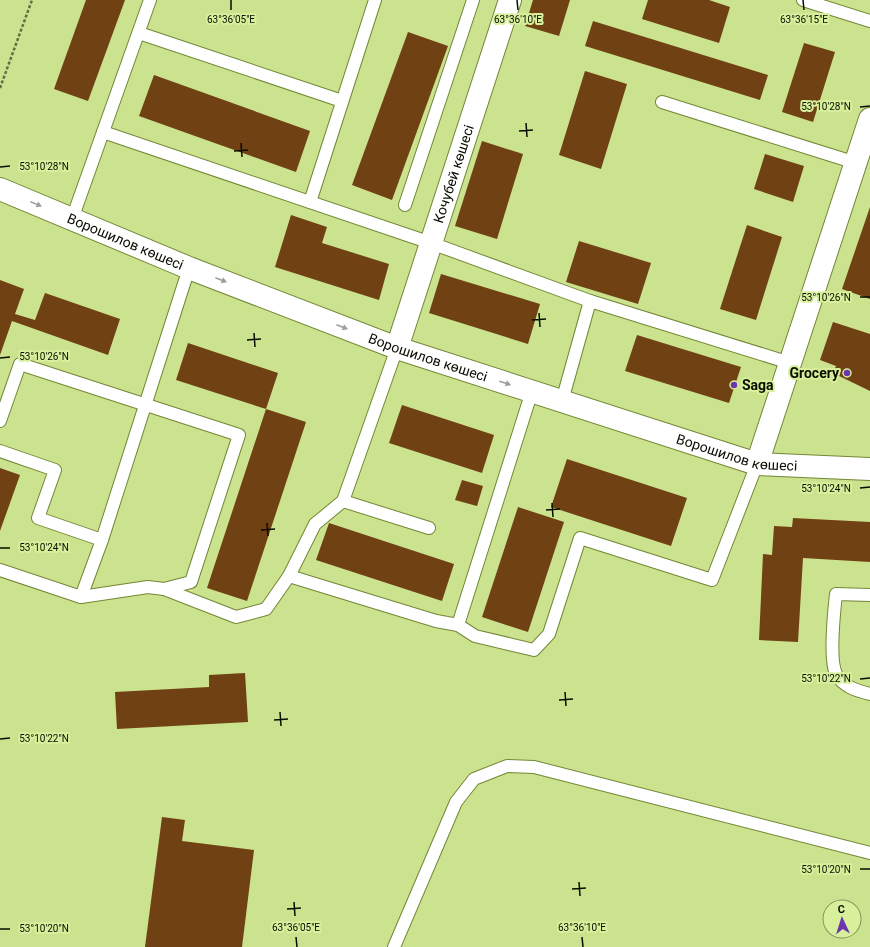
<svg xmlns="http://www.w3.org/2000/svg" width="870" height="947" font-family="Roboto,sans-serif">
  <rect width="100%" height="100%" fill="#cbe28f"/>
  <!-- building -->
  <g fill="#704112">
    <path d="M86,0h39l-37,101 -34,-12z"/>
    <path d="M533,0h37l-11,36 -34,-10z"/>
    <path d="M648,0h61l21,7 -11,36 -77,-24z"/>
    <path d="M593,21l175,54 -8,25 -175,-54z"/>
    <path d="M408,32l40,14 -56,154 -40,-15z"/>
    <path d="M804,43l31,9 -22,70 -31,-10z"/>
    <path d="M585,71l42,13 -26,85 -42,-14z"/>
    <path d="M154,75l156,56 -14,41 -157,-56z"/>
    <path d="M482,141l41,13 -26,85 -42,-13z"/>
    <path d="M765,154l39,12 -11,36 -39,-13z"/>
    <path d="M870,207v92l-28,-10z"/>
    <path d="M291,215l36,12 -5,16 67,21 -10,36 -104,-33z"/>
    <path d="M747,225l35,12 -26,83 -36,-11z"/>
    <path d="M579,241l72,22 -13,41 -72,-22z"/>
    <path d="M441,274l99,30 -12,40 -99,-31z"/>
    <path d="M0,280l24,9 -9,25 20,6 10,-27 75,26 -12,36 -96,-34 -12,34z"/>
    <path d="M833,322l37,12v57l-37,-18 3,-7 -16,-6z"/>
    <path d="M637,335l104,32 -12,36 -104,-32z"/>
    <path d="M188,343l90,30 -12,36 -90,-29z"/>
    <path d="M402,405l92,30 -12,38 -93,-30z"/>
    <path d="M266,409l40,13 -59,179 -40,-13z"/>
    <path d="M567,459l120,39 -16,48 -120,-39z"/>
    <path d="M0,468l20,7 -20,56z"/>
    <path d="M462,480l21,6 -6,20 -22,-6z"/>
    <path d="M518,507l46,15 -36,110 -46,-15z"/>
    <path d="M793,518l77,4v40l-67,-4 -5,84 -39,-2 4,-86 9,1 2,-29 18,1z"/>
    <path d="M329,523l125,41 -12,37 -126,-41z"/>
    <path d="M245,673l3,49 -131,7 -2,-37 94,-5v-12z"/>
    <path d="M162,817l23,3 -3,21 72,9 -12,97h-97z"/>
  </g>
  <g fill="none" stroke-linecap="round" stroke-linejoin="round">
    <!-- lane casing -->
    <g stroke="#738735" stroke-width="14">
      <g id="lane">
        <path d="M803,0l67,21"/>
        <path d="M139,33l203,68"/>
        <path d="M662,102l194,61"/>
        <path d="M103,132l328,111 159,58"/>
        <path d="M310,202l65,-202"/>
        <path d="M405,205l68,-205"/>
        <path d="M72,219l78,-219"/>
        <path d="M397,348l-54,153 86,27"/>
        <path d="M562,401l28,-100 200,62"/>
        <path d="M0,421l20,-57 219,71 -48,147 -27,7 -16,-2 -67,10 -81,-27"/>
        <path d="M0,451l55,19 -17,48 64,22"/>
        <path d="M289,576l147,45 22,4 17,11 59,14 15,-16 31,-96 132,42 45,-116"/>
        <path d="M164,589l72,28 30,-8 23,-33 26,-52 28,-23"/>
        <path d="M870,595l-34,-1c-2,18 -7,65 0,80 7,13 22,17 34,20"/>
        <path d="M81,597l21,-57 87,-272"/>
        <path d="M458,625l74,-234"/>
        <path d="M394,947l62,-145 18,-23 33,-13 27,1 336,86"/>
      </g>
    </g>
    <!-- street casing -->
    <g stroke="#738735" stroke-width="24">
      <g id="street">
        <path id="s1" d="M397,348l113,-348"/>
        <path d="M757,464l113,-345"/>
      </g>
    </g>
    <!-- secondary casing -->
    <g stroke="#738735" stroke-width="24">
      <g id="secondary">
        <path id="s2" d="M0,189l189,79 208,80 360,116 113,5"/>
      </g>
    </g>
    <!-- path -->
    <path stroke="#616f41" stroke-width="2.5" stroke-dasharray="3 2" stroke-linecap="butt" d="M0,88l32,-88"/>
    <!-- lane -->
    <use href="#lane" stroke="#fff" stroke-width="12"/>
    <!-- street -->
    <use href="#street" stroke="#fff" stroke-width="22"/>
    <!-- secondary -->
    <use href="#secondary" stroke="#fff" stroke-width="22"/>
  </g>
  <!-- one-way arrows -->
  <defs><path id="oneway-solid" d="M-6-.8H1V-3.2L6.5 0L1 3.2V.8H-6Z"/></defs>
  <g fill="#9d9f99">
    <use href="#oneway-solid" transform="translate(36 204) rotate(22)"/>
    <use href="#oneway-solid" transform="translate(221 280) rotate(21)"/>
    <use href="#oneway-solid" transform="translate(342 327) rotate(21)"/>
    <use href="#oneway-solid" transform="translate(505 383) rotate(18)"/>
  </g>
  <!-- ticks -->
  <path fill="none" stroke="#090e00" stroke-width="1.5" d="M231,0v10M517,0l1,10M803,0l1,10M860,107l10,-1M526,123l1,14M519,131l14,-1M241,143l1,14M234,151l14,-1M0,167l10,-1M860,297h10M539,313l1,14M532,320l14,-1M254,333l1,14M247,340l14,-1M0,358l10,-1M860,488l10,-1M552,503l1,14M546,510l14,-1M267,523l1,13M261,530l14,-1M0,548h10M860,679l10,-1M565,692l1,14M559,700l14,-1M280,712l1,14M274,720l14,-1M0,739l10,-1M860,869h10M579,882l1,14M572,889l14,-1M294,902l1,14M287,909l14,-1M0,929h10M296,937l1,10M582,937l1,10"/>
  <!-- markers -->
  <g fill="#6d36ac" stroke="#d8ef9b" stroke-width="1.5">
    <circle cx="847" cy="373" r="4"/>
    <circle cx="734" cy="385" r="4"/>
  </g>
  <g text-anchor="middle" stroke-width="4" stroke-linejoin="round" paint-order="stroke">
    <!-- street labels -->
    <g font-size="14" fill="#090e00" stroke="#d8ef9b">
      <text dy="5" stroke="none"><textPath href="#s1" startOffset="183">Кочубей көшесі</textPath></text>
      <text dy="5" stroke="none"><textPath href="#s2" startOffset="136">Ворошилов көшесі</textPath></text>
      <text dy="5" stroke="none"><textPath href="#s2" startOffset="460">Ворошилов көшесі</textPath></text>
      <text dy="5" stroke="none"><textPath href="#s2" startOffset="784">Ворошилов көшесі</textPath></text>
    </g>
    <!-- poi labels -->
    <g font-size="14" font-weight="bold" fill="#090e00" stroke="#d8ef9b" text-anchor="end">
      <text x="839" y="378">Grocery</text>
      <text x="742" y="390" text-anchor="start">Saga</text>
    </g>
  </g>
  <g font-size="10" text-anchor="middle" fill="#090e00" stroke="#d8ef9b" stroke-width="4" stroke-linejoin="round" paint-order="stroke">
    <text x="231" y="23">63°36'05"E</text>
    <text x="518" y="23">63°36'10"E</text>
    <text x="804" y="23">63°36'15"E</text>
    <text x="826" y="110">53°10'28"N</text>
    <text x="44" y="170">53°10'28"N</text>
    <text x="826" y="301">53°10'26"N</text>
    <text x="44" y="360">53°10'26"N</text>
    <text x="826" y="492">53°10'24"N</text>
    <text x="44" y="551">53°10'24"N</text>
    <text x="826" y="682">53°10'22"N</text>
    <text x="44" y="742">53°10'22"N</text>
    <text x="826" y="873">53°10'20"N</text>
    <text x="296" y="931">63°36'05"E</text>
    <text x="582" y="931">63°36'10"E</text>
    <text x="44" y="932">53°10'20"N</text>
  </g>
  <!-- north arrow -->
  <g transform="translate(842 919) rotate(356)"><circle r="19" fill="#d8ef9b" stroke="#85955d"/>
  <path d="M0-3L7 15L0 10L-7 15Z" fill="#6d36ac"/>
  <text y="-6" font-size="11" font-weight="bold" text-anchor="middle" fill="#090e00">С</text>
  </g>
</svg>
